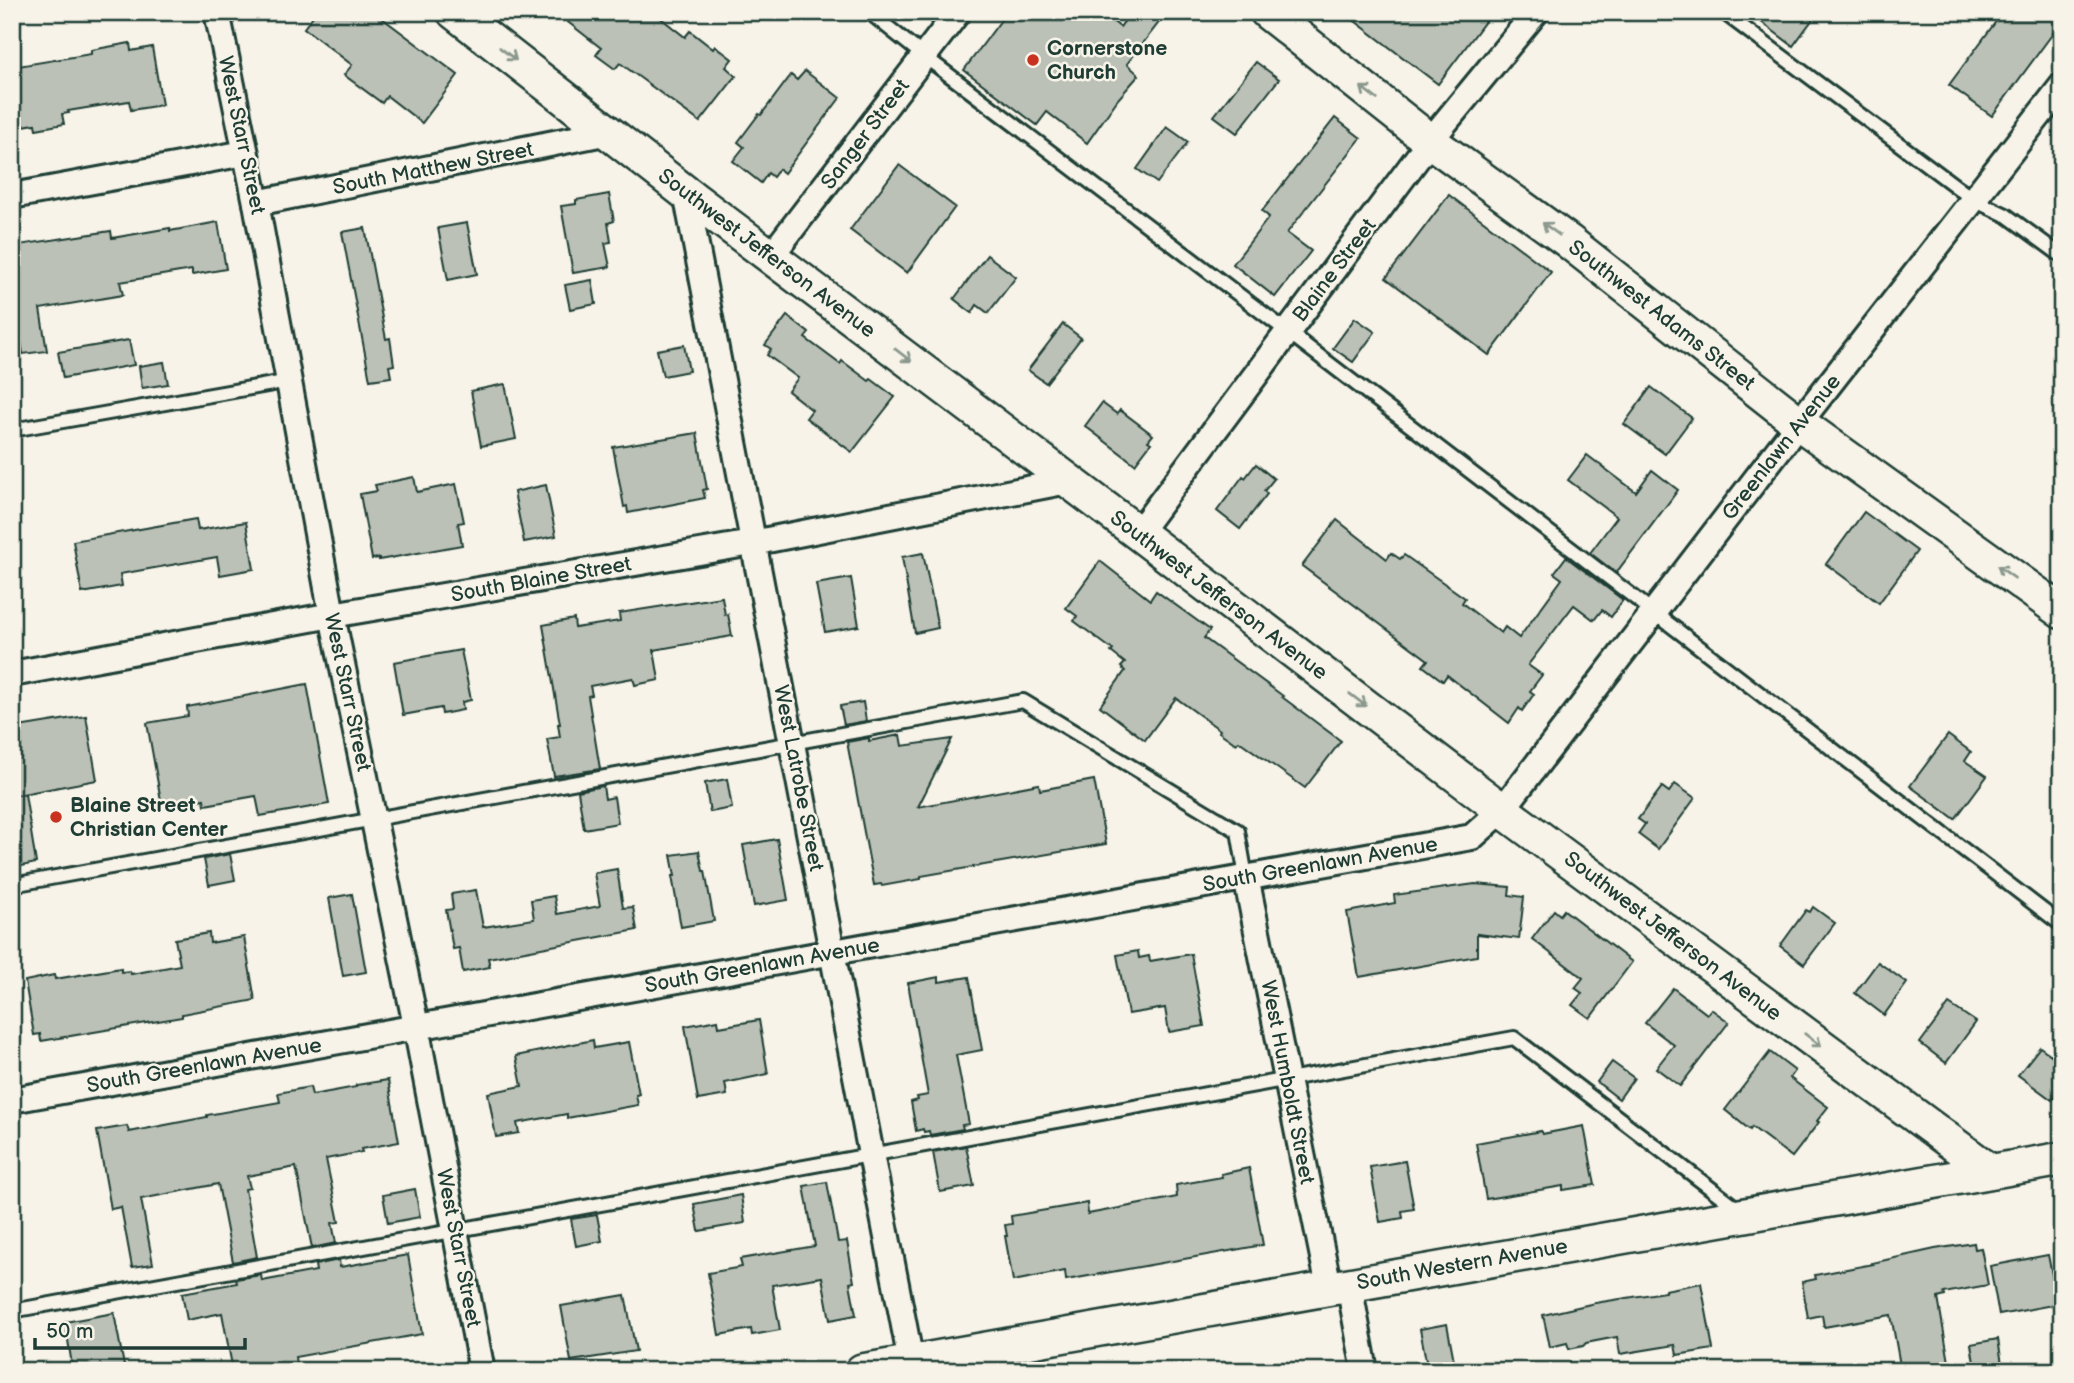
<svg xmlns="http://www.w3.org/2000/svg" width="2074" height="1383" font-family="'Balsamiq Sans',sans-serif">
  <rect width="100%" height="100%" fill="#f7f3e8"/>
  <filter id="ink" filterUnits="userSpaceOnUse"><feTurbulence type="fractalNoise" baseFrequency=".0143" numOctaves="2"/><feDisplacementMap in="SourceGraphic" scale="14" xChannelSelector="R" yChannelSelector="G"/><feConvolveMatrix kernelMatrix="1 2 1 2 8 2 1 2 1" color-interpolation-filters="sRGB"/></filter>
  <g filter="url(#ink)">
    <!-- building -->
    <g fill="#bbc1b6" stroke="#1f3d34" stroke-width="2">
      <path d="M316,12h58l84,63 -36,48 -35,-27 -5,7 -38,-28 8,-10 -48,-37z"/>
      <path d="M555,12h98l32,25 5,-6 23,18 2,-3 17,13 -6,8 10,9 -36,46 -80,-59 -5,6 -19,-14 5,-7z"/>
      <path d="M1007,12h94l19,15 11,-15h36l-40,52 12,11 -21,24 -31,44 -40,-31 -10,13 -73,-55z"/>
      <path d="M1343,12h149l-54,72z"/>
      <path d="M1748,12h70l-25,34z"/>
      <path d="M2003,12h59v9l-70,95 -43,-31z"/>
      <path d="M130,43l1,8 21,-4 10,58 -31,5 -2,-9 -61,10 1,2 -7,1 2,10 -28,5 -1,-5 -23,4v-61l79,-13v-4z"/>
      <path d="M1256,62l23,17 -42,54 -23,-17z"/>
      <path d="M805,71l35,27 -56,75 -5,-4 -6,8 -5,-4 -7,10 -28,-22 11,-14 -6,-5 21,-28 2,1 30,-40 6,5z"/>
      <path d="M1335,118l26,20 -74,95 24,18 -36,46 -42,-33 36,-47 -7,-6z"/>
      <path d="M1167,127l21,15 -31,41 -20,-14z"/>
      <path d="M899,165l56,42 -48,66 -57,-43z"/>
      <path d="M609,194l5,27 -6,2 3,19 -6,1 5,24 -37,6 -12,-67 15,-2v-4z"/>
      <path d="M1449,195l102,77 -62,83 -103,-77z"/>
      <path d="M218,222l8,47 -34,6v-5l-72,12 3,13 -83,14 7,42 -24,3 -5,-30 -6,1v-79l99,-15 1,7 58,-10v3z"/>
      <path d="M467,223l10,51 -29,6 -10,-52z"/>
      <path d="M365,228l21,111 4,-1 4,27 -5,1 2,11 -21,3 -28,-148z"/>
      <path d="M987,255l29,22 -28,36 -11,-8 -5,8 -18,-14z"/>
      <path d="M592,280l4,24 -26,5 -5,-24z"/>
      <path d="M787,316l22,17 -4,5 35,26 2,-3 27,20 2,-2 24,18 -43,55 -46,-34 6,-8 -24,-19 10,-13 -31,-23 4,-6 -6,-4z"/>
      <path d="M1355,318l20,14 -22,30 -20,-14z"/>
      <path d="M1063,324l18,14 -35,45 -18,-13z"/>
      <path d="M129,340l5,25 -71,13 -5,-26z"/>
      <path d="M684,345l5,26 -26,5 -6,-26z"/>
      <path d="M164,362l4,22 -26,4 -3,-22z"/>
      <path d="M505,384l11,55 -35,7 -10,-55z"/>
      <path d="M1651,387l41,31 -27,36 -41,-30z"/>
      <path d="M1102,403l15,11 3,-4 33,25 -5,6 3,2 -16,21 -50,-38z"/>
      <path d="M697,433l10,56 -4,1 2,8 -77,15 -1,-7 -3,1 -11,-60z"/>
      <path d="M1587,455l49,37 16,-22 26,20 -62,83 -26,-20 27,-36 -49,-37z"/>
      <path d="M1256,464l18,15 -10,12 3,3 -27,35 -23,-18 26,-35 2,2z"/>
      <path d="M414,477l3,15 39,-8 8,38 -6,1 4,22 -83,15v-2l-7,1 -12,-65 17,-3 -2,-6z"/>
      <path d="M546,485l10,51 -32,6 -10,-50z"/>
      <path d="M1864,512l53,39 -38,52 -53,-39z"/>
      <path d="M196,519l2,11 48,-8 8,47 -34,6 -3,-18 -97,17 2,12 -40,7 -9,-52z"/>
      <path d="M1337,520l50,39 4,-6 9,6 4,-4 61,43 -3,5 39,30 4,-6 14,11 43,-59 -8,-6 12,-16 57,43 -12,17 -9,-7 -8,10 -20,-15 -46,60 14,10 -12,16 4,3 -12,17 -3,-3 -10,15 -62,-48 -4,6 -20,-15 5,-6 -126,-94z"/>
      <path d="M923,553l15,75 -23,5 -13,-76z"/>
      <path d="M1100,561l50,39 6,-9 54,39 -6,8 79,58 -1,1 59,44 -36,47 -66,-47 -3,3 -17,-12 1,-2 -44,-32 -31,42 -45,-34 25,-35 -4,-4 4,-4 -14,-11 2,-2 -39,-29 3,-5 -11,-8z"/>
      <path d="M851,578l8,48 -34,6 -9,-48z"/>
      <path d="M722,597l3,18 3,-1 4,22 -78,14 5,30 -24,5 -2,-7 -43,8 2,9 -4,1 12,73 -46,7 -7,-37 13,-2 -2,-13h2l-17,-99 31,-6 1,9 45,-7 -1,-8z"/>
      <path d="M461,650l10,50 -9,2 1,8 -21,4 -1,-6 -38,7 -9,-53z"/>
      <path d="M307,684l22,120 -69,12 -4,-20 -51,9 -1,-6 -42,7 -15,-83 41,-7 -1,-9z"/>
      <path d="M863,702l3,19 -22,4 -4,-19z"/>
      <path d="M86,716l11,64 -80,15 8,-1 11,69 -24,5v-140z"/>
      <path d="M900,735l2,11 50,-7 -34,68 121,-23 1,6 54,-10 12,64 -185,32v3l-39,7 -1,-2 -7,1 -27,-143 22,-4v3z"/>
      <path d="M1948,735l23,17 -6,9 22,15 -32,43 -45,-33z"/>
      <path d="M727,779l5,29 -22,4 -5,-29z"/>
      <path d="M1675,784l20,14 -37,51 -20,-15 7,-10 -7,-5 24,-32 7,5z"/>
      <path d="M603,786l2,13 9,-2 4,26 -34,6 -6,-38z"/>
      <path d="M777,839l11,61 -34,6 -11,-61z"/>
      <path d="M699,851l4,20h2l9,50 -33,6 -9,-51h3l-4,-21z"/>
      <path d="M230,854l5,26 -26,5 -5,-26z"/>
      <path d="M617,869l6,39 10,-1 4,23 -149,28 2,9 -27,5 -4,-24 -6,1 -7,-39 7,-1 -2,-15 25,-4 7,37 51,-8 -3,-19 23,-4 3,18 43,-8 -6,-33z"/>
      <path d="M1475,884l35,3 -1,8 15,2 -5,42 -42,-5v22l-118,21 -12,-65 48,-9 -1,-8z"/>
      <path d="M352,894l14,78 -23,4 -14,-78z"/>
      <path d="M1813,907l22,16 -31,41 -24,-18 26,-36 4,2z"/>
      <path d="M1554,910l6,5 4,-5 68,52 -42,56 -18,-13 10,-12 -7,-5 8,-10 -51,-39z"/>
      <path d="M209,933l1,10 34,-6 11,63 -73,14v3l-141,24 -1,-7 -6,1 -9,-54 29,-6 1,4 66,-11v4l9,-1 1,3 49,-9 -5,-26z"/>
      <path d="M1138,951l1,7 10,-2 1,5 41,-7 13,72 -35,6 -4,-24 -37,6 -11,-59z"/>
      <path d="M1878,962l29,21 -23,32 -29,-22z"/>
      <path d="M939,977v5l30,-5 13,73 -26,5 13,69 -7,1 1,4 -33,6 -1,-4 -5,1 -1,-3 -7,2 -5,-29 7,-2 -1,-3 11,-2 -20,-112z"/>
      <path d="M1673,988l34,26 4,-5 18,13 -49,64 -24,-18 18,-23 -29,-22z"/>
      <path d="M1949,1004l27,18 -30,41 -26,-20z"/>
      <path d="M718,1020l1,7 40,-7 9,54 -43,9 2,12 -29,5 -13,-74z"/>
      <path d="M593,1040l1,8 35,-6 10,52 -3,1 2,10 -71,13v-4l-50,9 2,10 -23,4 -8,-44 34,-7 -6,-30z"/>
      <path d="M2040,1047l22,16v23l-10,14 -34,-25z"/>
      <path d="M1770,1052l25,19 -5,7 38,29 -11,14 2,1 -27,35 -40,-30 -2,3 -25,-20z"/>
      <path d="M1612,1062l22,16 -15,21 -22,-17z"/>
      <path d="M388,1080l11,62 -38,7 1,3 -36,7 13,63 -7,1 4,20 -24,5 -16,-81 -49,9 3,12 -5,1 12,68 -24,5 -15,-78 -77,15 12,65 -21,3 -11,-60 -10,2 -14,-78 30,-5 2,6 78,-15v-2l73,-13 -2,-9 32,-6 2,8 44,-8v-2z"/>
      <path d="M1584,1126l11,59 -32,5v-4l-77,13 -10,-56 65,-12 1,3z"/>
      <path d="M966,1146l8,40 -34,6 -7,-40z"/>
      <path d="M1405,1161l9,48 -12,2 1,7 -23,4 -10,-55z"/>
      <path d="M1249,1168l14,77 -197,35 -1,-9 -52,10 -8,-45h2l-2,-11 7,-1 -1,-8 76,-13 1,11 84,-16 5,-1 -1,-12 46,-8 -1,-3z"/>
      <path d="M827,1182l11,60 9,-1 7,41 -4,1 6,32 -26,5 -8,-43 -50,8 8,45 -28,5 -1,-6 -32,6 -11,-62 34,-6 -2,-8 75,-13 -11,-60z"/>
      <path d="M415,1189l5,28 -32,6 -5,-28z"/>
      <path d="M741,1195l4,28 -46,8 -5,-27z"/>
      <path d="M597,1215l5,26 -26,5 -5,-27z"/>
      <path d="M1974,1243l1,6 6,-1 7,37 -44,8 1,3 -7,2 12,70 -14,3h-35l-10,-56 -67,12 -2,-12 -14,3 -6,-36 14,-3 -1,-4 58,-11 -1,-1 63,-14z"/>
      <path d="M408,1255l14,79 -127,23 2,14h-64l-11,-58 -35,7 -5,-27 55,-10 -1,-4 25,-4 1,6 54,-10 -1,-6 24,-5 1,7z"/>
      <path d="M2048,1255l10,49 -59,11 -9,-49z"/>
      <path d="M1701,1283l12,66 -36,6 -2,-10 -55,9 -3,-17 -31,6 -3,3 -14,3 -2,-6 -17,4 -7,-32 52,-12 70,-11v-2z"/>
      <path d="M625,1295l11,56 -65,10 -10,-55z"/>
      <path d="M114,1313l11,58h-52l-8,-49z"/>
      <path d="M1447,1324l9,47h-28l-8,-42z"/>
      <path d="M1998,1339l4,25 -27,5 -4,-25z"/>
    </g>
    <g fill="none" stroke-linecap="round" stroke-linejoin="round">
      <!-- lane casing -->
      <g stroke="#1f3d34" stroke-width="18">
        <g id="lane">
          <path d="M869,12l55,44 364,276 774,593"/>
          <path d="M1723,12l251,188 32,15 56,41"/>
          <path d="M12,430l278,-49"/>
          <path d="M12,885l1011,-184 215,130 8,46"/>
          <path d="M12,1311l1502,-273 225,172"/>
        </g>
      </g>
      <!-- street casing -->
      <g stroke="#1f3d34" stroke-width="30">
        <g id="street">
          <path d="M217,12l39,191 76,412 84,411 66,345"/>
          <path d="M686,193l225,1169"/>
          <path d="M12,196l233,-43"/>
          <path d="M256,203l353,-71"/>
          <path d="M771,256l187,-244"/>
          <path d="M1138,533l292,-392 106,-129"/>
          <path d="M12,674l320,-59 420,-72 316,-62"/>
          <path d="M1246,877l83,410"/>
          <path d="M12,1100l1460,-263 30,-27 297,-387 263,-337"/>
          <path d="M1349,1284l16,87"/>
        </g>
      </g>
      <!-- secondary casing -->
      <g stroke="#1f3d34" stroke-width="38">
        <g id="secondary">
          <path d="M454,12l232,181 452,340 364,277 488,361"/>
          <path d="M1267,12l163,129 138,100 231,182 263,189"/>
          <path d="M862,1371l1200,-212"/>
        </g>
      </g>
      <!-- lane -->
      <use href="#lane" stroke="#f7f3e8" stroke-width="12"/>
      <!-- street -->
      <use href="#street" stroke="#f7f3e8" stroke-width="24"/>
      <!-- secondary -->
      <use href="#secondary" stroke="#f7f3e8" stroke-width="33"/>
    </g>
    <!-- one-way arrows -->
    <defs><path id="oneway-shaft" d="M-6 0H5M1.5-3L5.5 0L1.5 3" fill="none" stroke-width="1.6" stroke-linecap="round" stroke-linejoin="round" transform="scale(1.75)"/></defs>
    <g stroke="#8b988e">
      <use href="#oneway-shaft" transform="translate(508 54) rotate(38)"/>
      <use href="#oneway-shaft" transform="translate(1369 93) rotate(-142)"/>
      <use href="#oneway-shaft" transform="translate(1551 229) rotate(-144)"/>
      <use href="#oneway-shaft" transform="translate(903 355) rotate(37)"/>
      <use href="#oneway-shaft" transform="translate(2006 572) rotate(-144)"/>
      <use href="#oneway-shaft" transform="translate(1358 700) rotate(37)"/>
      <use href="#oneway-shaft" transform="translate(1813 1040) rotate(37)"/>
    </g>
  </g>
  <!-- markers -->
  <g fill="#c8321e" stroke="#f7f3e8" stroke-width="2.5">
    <circle cx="1033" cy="60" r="7"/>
    <circle cx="56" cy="817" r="7"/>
  </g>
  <g text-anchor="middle" stroke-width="5" stroke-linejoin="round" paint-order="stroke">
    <!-- poi labels -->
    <g font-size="21" font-weight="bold" fill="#1f3d34" stroke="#f7f3e8" text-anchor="start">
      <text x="1047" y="55">Cornerstone<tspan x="1047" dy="24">Church</tspan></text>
      <text x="70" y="812">Blaine Street<tspan x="70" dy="24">Christian Center</tspan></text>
    </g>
    <!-- street labels -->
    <g font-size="21" fill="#1f3d34" stroke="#f7f3e8">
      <text transform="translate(865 134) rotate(-53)" y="7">Sanger Street</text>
      <text transform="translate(242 135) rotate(78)" y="7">West Starr Street</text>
      <text transform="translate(433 168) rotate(-11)" y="7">South Matthew Street</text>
      <text transform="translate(767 253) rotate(37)" y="7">Southwest Jefferson Avenue</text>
      <text transform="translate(1334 270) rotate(-53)" y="7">Blaine Street</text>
      <text transform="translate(1662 315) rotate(38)" y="7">Southwest Adams Street</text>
      <text transform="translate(1781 447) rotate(-52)" y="7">Greenlawn Avenue</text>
      <text transform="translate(541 579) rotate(-10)" y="7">South Blaine Street</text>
      <text transform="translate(1219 595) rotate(37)" y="7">Southwest Jefferson Avenue</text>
      <text transform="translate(348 692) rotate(78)" y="7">West Starr Street</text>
      <text transform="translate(799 778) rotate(79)" y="7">West Latrobe Street</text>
      <text transform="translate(1320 864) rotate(-10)" y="7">South Greenlawn Avenue</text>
      <text transform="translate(1673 936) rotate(37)" y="7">Southwest Jefferson Avenue</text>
      <text transform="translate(762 965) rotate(-10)" y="7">South Greenlawn Avenue</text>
      <text transform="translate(204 1065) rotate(-10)" y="7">South Greenlawn Avenue</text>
      <text transform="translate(1288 1082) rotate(79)" y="7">West Humboldt Street</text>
      <text transform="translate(459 1248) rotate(79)" y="7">West Starr Street</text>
      <text transform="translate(1462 1264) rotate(-10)" y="7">South Western Avenue</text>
    </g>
  </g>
  <!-- margin -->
  <rect width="2074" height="1383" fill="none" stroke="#f7f3e8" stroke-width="42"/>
  <rect x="21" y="21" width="2032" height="1341" fill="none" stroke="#1f3d34" stroke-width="2.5" filter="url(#ink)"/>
  <!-- scale -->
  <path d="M35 1338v10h210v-10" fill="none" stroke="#1f3d34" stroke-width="3.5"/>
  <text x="46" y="1338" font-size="21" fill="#1f3d34" stroke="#f7f3e8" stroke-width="5" paint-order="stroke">50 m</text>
</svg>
